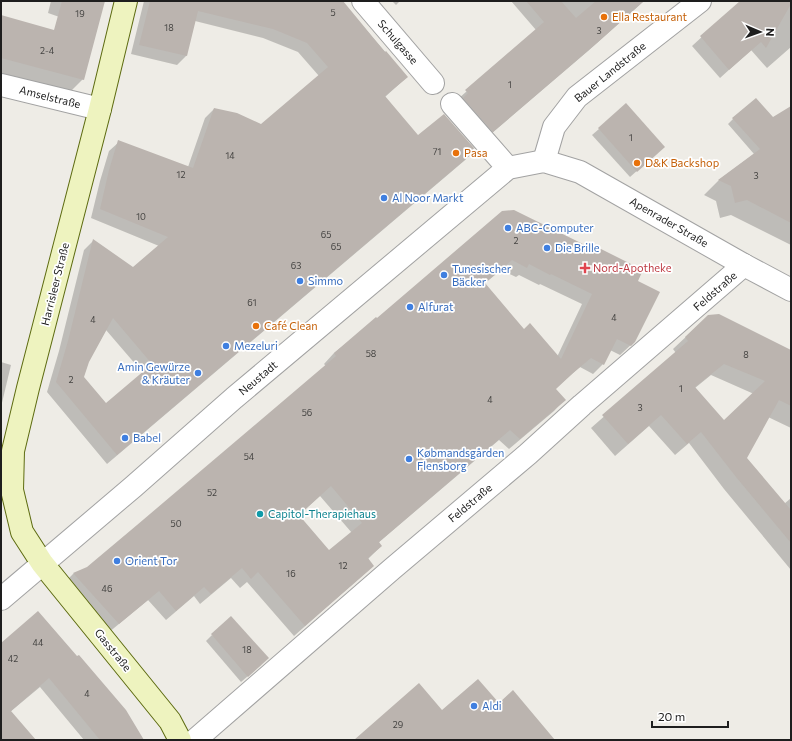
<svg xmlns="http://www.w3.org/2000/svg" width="792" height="741" font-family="Commissioner,sans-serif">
  <rect width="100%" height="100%" fill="#eeece6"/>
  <!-- shadow -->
  <g fill="#0003" fill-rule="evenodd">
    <path d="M51,1h53l-19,25 -37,-13z"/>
    <path d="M144,1h197l66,76 -22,20 33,40 55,15 -9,9 -357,303 -60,-72 12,-41 25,-101 9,-9 40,27 26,-22 -68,-28 9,-37 9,-30 10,-9 69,25 17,-49 9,-9 47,17 58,-50 -21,-24 -35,-14 -68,-17 -9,35 -9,9 -46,-11zM106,330l37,43 -37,31 -23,-27 5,-15z"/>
    <path d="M392,1h8l-4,4z"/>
    <path d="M511,1h133l-56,50 -103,88 -27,-40 78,-69z"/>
    <path d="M741,1h50v46l-24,21 -16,-18 -31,28 -28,-32z"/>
    <path d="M1,20l82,59 -16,16 -66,-17z"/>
    <path d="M791,107v138l-60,-30 -11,3 -4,-17 -12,-6 15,-15 35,-26 -26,-30 5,-5h40z"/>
    <path d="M599,129l58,24 -27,24 -38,-42z"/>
    <path d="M502,212l135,69 -3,61 -14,13 -10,-5 -7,14 -10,10 -13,-7 -25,22 9,11 -10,11 -45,38 -10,-9 -121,103 3,3 -13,13 5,7 -79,70 -47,-54 -7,6 -9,-10 -31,26 -6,-8 -28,24 -18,-20 -40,33 -45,-49 10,-10 15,-6 238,-202 -2,-2 10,-11 43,-34zM501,270l15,7 3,-2 20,10 1,-1 42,20 -25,53 -33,-27 -40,-46zM320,496l32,37 -23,19 -31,-36z"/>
    <path d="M708,316l83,35v77l-23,-11 -22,41 38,46 7,-6v72l-67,-81 -35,-46 -14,12 -26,-29 -34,30 -24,-28 85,-75 -3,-4zM711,375l43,19 -30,28 -29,-34z"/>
    <path d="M1,362l10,3 -10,42z"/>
    <path d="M212,635l49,30 -20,17 -35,-41z"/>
    <path d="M1,644l142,96h-59l-44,-53 -30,25 24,28h-33z"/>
  </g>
  <!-- building -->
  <g fill="#bbb4af" fill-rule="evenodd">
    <path d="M62,1h43l-21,79 -83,-22v-43l53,15z"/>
    <path d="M150,1h193l42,51 1,-1 22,26 -23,19 33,39 26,-21 30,34 -1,2 1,2 -357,303 -61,-73 12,-41 25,-102 40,28 35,-30 -68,-28 9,-39 9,-30 75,28 21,-60 23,5 24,11 67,-57 -21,-24 -34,-14 -75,-18 -11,45 -48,-11zM113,318l39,46 -46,39 -22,-26 5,-15z"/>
    <path d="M526,1h35l15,17 20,-17h48l-47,42 -104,89 -30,-34 5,-5 -3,-3 79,-68z"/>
    <path d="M740,1h51v3l-25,44 -5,-6 -32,28 -29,-34z"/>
    <path d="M756,98l17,19 18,-11v117l-44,-23 -12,3 -4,-17 -13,-6 42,-31 -28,-31z"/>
    <path d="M626,103l39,44 -28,25 -39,-44z"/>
    <path d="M514,210l75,37 2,-3 52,26 -5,11 22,11 -25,50 -4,4 -14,-7 -13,26 -13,-7 -18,15 -17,16 10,11 -46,39 -10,-9 -131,112 3,4 -14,12 6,8 -69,60 -47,-54 -7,7 -9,-11 -31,26 -7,-7 -28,24 -17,-20 -40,33 -46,-51 14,-6 50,-42 199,-169 -2,-3 42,-36 1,1 125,-107zM512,260l15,8 2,-4 21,11 1,-1 41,20 -31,65 -31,-36 -6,6 -39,-46zM331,486l31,37 -33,27 -30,-35z"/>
    <path d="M719,314l72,36v56l-12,-6 -32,58 44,52v33l-55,-66 -35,-45 -14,12 -26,-29 -33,29 -26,-29 86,-74 -3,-4 23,-22zM724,364l41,17 -41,39 -29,-33z"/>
    <path d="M38,611l39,45 2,-1 47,55 18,30h-44l-51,-62 -38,33 25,29h-35v-97z"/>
    <path d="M231,616l38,42 -21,19 -37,-43z"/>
    <path d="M478,679l21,24 14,-13 42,50h-201l65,-57 23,27z"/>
  </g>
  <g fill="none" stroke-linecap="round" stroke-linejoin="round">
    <!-- minor casing -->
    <g stroke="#a2a2a2" stroke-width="24">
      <g id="minor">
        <path d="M363,1l70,82"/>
        <path d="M1,85l99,24"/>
        <path d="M452,104l56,64"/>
        <path d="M544,161l10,-34 23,-30 123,-96"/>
        <path d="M195,740l197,-171 136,-115 54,-49 162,-140"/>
      </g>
    </g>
    <!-- tertiary casing -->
    <g stroke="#a2a2a2" stroke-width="24">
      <path id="tertiary" d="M1,599l132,-112 101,-89 274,-230 36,-7 36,11 164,93 47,25"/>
    </g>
    <!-- secondary casing -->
    <g stroke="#5d6b10" stroke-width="24">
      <path id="secondary" d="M126,1l-26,108 -72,279 -15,63 -1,39 10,42 20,31 128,158 10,19"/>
    </g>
    <!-- minor -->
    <use href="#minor" stroke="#fff" stroke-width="22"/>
    <!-- tertiary -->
    <use href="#tertiary" stroke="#fff" stroke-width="22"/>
    <!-- secondary -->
    <use href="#secondary" stroke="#eef3bf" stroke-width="22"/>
  </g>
  <!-- markers -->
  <g fill="#e8710a" stroke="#fff" stroke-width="1.5">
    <circle cx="604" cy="17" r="4"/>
    <circle cx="456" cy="153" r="4"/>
    <circle cx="637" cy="163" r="4"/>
    <circle cx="256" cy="326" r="4"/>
  </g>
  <g fill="#3f7fe0" stroke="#fff" stroke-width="1.5">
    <circle cx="384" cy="198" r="4"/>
    <circle cx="508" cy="228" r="4"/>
    <circle cx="547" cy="248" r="4"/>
    <circle cx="444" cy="275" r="4"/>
    <circle cx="300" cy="281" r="4"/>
    <circle cx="410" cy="307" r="4"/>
    <circle cx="226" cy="346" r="4"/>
    <circle cx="198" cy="373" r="4"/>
    <circle cx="125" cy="438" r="4"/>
    <circle cx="409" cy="459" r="4"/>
    <circle cx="117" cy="561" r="4"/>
    <circle cx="474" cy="706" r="4"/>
  </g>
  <path fill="#e0444e" stroke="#fff" stroke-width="1.5" d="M583 262h4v4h4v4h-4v4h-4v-4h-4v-4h4z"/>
  <circle fill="#0f9aa8" stroke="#fff" stroke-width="1.5" cx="260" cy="514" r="4"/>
  <g text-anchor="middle" stroke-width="3.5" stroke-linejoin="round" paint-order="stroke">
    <!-- number labels -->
    <g font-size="9" fill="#454442">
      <text x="333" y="16">5</text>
      <text x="80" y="17">19</text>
      <text x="169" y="31">18</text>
      <text x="599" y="34">3</text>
      <text x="47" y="54">2-4</text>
      <text x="510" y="88">1</text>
      <text x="631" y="141">1</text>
      <text x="437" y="155">71</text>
      <text x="230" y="159">14</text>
      <text x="181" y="178">12</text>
      <text x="756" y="179">3</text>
      <text x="141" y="220">10</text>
      <text x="326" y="238">65</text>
      <text x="516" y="244">2</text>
      <text x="336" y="250">65</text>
      <text x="296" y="269">63</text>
      <text x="252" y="306">61</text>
      <text x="614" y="321">4</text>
      <text x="93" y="323">4</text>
      <text x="371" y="357">58</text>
      <text x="746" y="358">8</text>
      <text x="71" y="383">2</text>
      <text x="681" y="392">1</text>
      <text x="490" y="403">4</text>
      <text x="640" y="411">3</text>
      <text x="307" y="416">56</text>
      <text x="249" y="460">54</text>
      <text x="212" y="496">52</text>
      <text x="176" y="527">50</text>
      <text x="343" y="569">12</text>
      <text x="291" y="577">16</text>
      <text x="107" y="592">46</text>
      <text x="38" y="646">44</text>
      <text x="247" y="653">18</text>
      <text x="13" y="662">42</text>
      <text x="87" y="697">4</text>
      <text x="398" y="728">29</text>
    </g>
    <!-- food labels -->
    <g font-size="11" fill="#c56008" stroke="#fff" text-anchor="start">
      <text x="612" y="21">Ella Restaurant</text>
      <text x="464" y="157">Pasa</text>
      <text x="645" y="167">D&amp;K Backshop</text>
      <text x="264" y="330">Café Clean</text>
    </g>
    <!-- street labels -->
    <g font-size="11" fill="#1e1e1e" stroke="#fff">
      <text transform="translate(398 42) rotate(49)" y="4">Schulgasse</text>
      <text transform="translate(610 72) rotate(-39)" y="4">Bauer Landstraße</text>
      <text transform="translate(50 97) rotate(14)" y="4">Amselstraße</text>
      <text transform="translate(669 222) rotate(30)" y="4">Apenrader Straße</text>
      <text transform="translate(55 284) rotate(-76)" y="4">Harrisleer Straße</text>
      <text transform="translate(715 291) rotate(-41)" y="4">Feldstraße</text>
      <text transform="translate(258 378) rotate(-40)" y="4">Neustadt</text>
      <text transform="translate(470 503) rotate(-40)" y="4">Feldstraße</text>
      <text transform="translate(113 650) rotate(51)" y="4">Gasstraße</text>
    </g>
    <!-- shop labels -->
    <g font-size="11" fill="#366cbe" stroke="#fff" text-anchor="start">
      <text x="392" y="202">Al Noor Markt</text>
      <text x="516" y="232">ABC-Computer</text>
      <text x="555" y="252">Die Brille</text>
      <text x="452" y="273">Tunesischer<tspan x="452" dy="13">Bäcker</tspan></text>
      <text x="308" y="285">Simmo</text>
      <text x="418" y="311">Alfurat</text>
      <text x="234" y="350">Mezeluri</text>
      <text x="190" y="371" text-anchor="end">Amin Gewürze<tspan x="190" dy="13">&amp; Kräuter</tspan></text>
      <text x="133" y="442">Babel</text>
      <text x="417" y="457">Købmandsgården<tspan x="417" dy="13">Flensborg</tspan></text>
      <text x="125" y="565">Orient Tor</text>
      <text x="482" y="710">Aldi</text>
    </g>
    <!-- health labels -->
    <g font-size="11" fill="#be3a42" stroke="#fff" text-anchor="start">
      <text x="593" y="272">Nord-Apotheke</text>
    </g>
    <!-- culture labels -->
    <g font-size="11" fill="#0d838f" stroke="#fff" text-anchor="start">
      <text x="268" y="518">Capitol-Therapiehaus</text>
    </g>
  </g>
  <!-- border -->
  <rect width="792" height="741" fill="none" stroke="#1e1e1e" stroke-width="4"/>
  <!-- north arrow -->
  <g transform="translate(760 32) rotate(92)" stroke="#ffffff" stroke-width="3" paint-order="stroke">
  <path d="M0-3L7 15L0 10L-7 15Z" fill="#1e1e1e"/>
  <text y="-6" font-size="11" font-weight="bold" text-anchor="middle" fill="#1e1e1e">N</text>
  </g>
  <!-- scale -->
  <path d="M652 721v6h76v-6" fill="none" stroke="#1e1e1e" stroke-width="2"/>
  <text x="658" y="721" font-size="12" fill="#1e1e1e" stroke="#ffffff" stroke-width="3" paint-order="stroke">20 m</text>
</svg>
